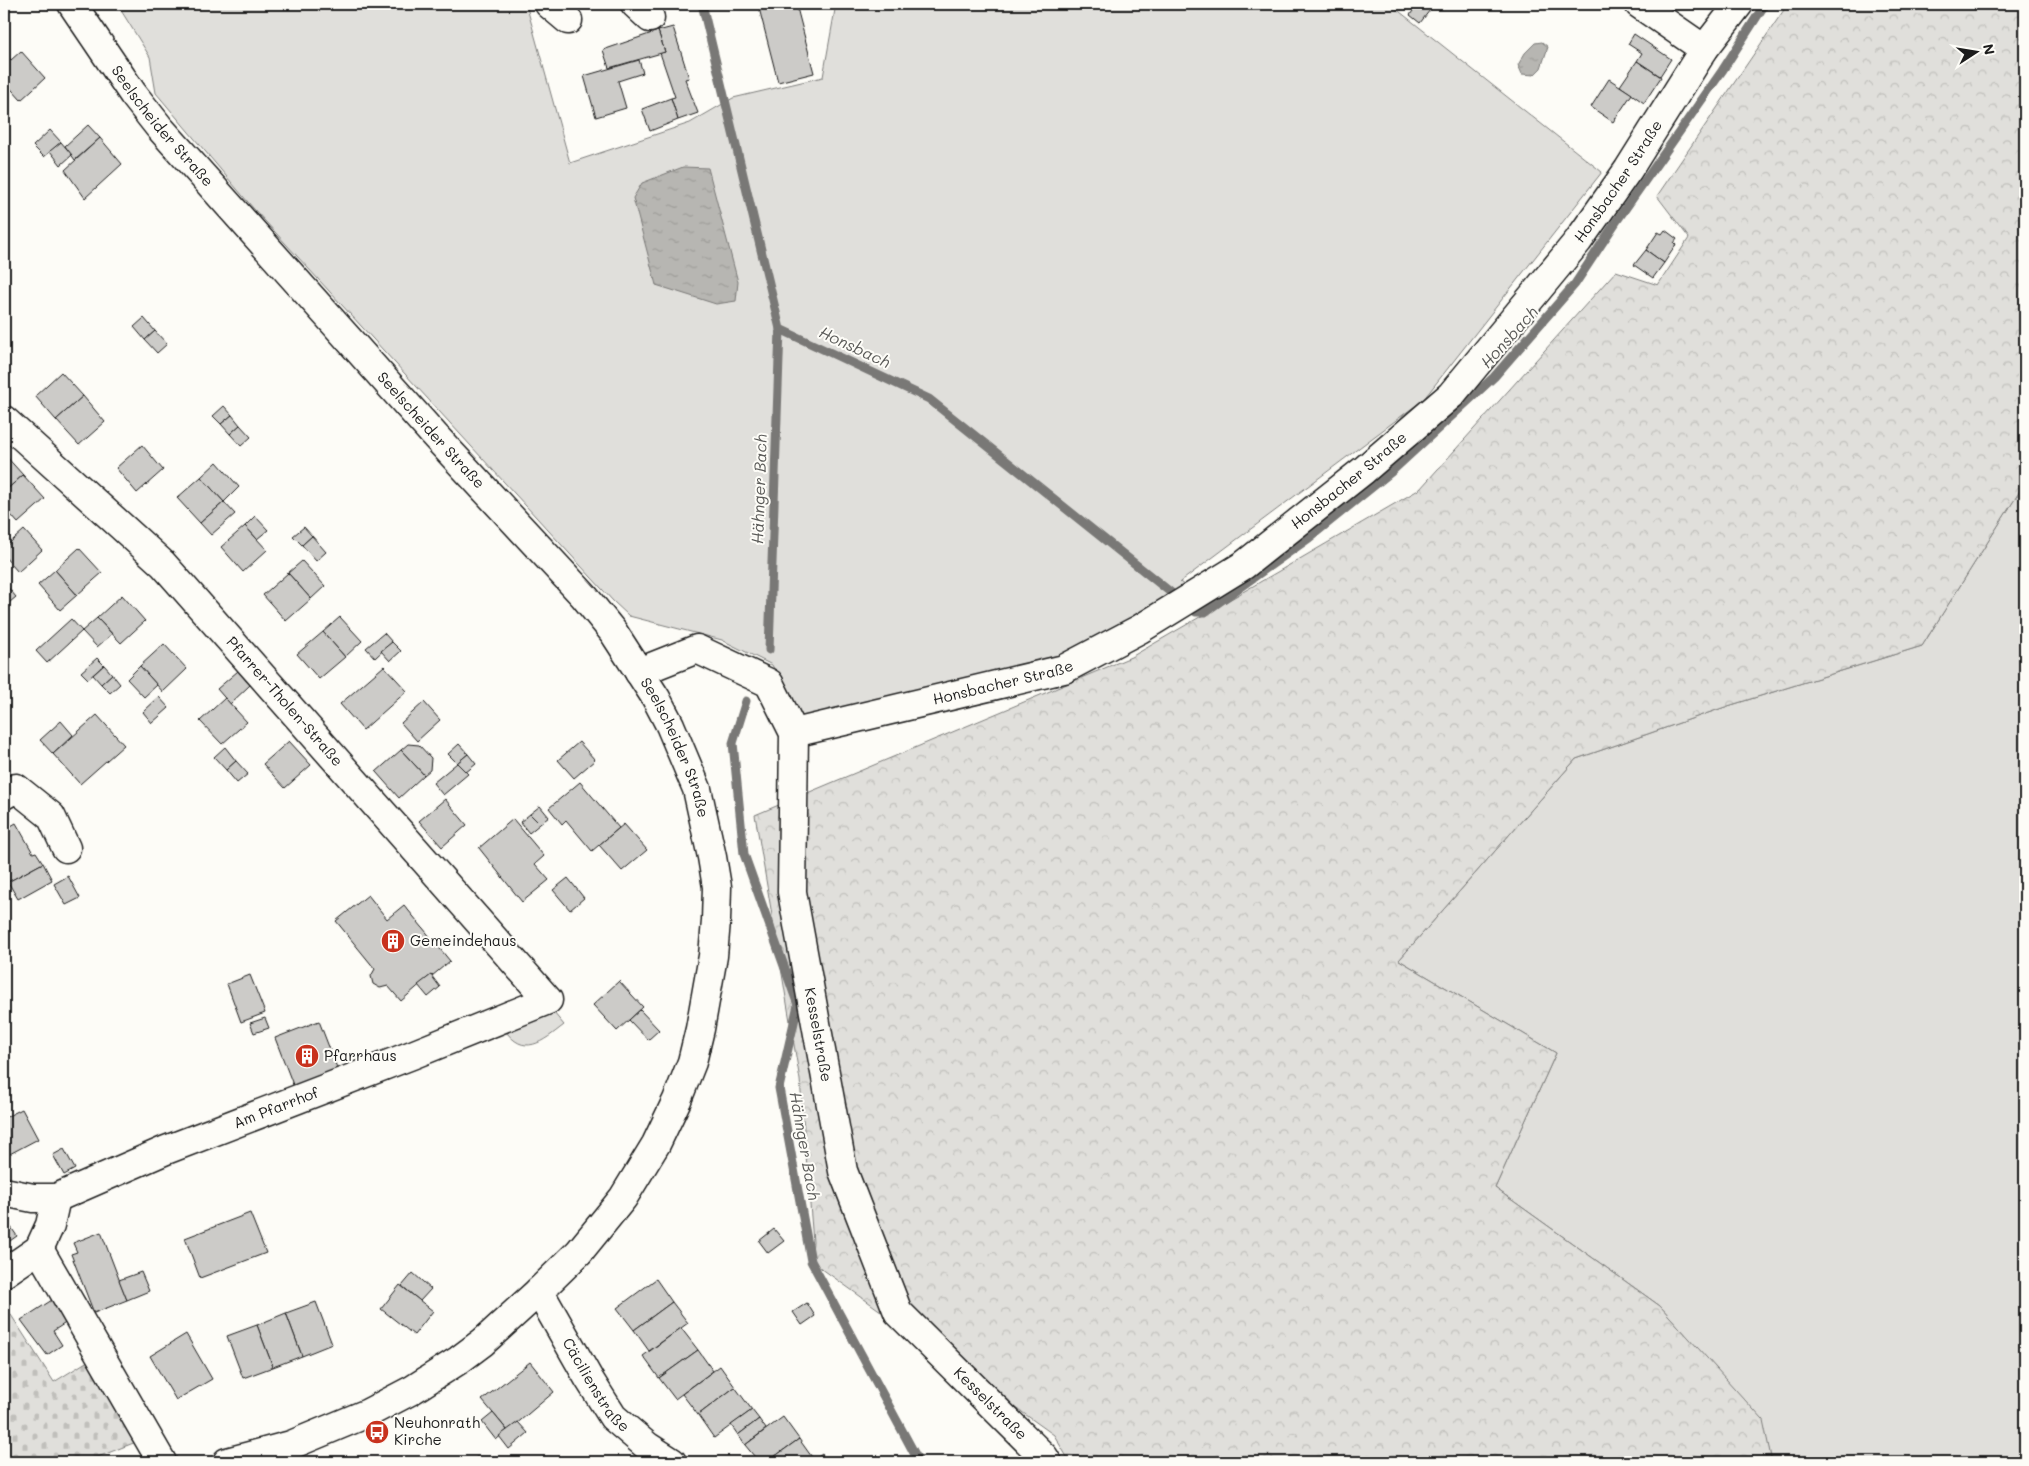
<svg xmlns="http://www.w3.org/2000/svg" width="2029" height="1466" font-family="Mali,sans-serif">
  <defs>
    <pattern id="forest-crowns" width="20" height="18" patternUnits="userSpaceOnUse" patternTransform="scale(1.25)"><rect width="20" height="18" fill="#e0dfdb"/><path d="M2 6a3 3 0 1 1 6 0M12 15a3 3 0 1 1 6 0" fill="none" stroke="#c0bfbb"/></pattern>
    <pattern id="cemetery-stones" width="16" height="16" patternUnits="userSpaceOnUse" patternTransform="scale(1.25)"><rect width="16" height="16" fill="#e0dfdb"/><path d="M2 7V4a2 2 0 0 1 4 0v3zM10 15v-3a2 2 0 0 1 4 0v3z" fill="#c0bfbb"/></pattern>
    <pattern id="water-ripples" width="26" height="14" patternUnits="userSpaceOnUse" patternTransform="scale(1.25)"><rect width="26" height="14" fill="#b7b6b2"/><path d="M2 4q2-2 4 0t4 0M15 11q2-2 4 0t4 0" fill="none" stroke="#9d9c98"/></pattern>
  </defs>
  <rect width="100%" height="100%" fill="#fdfcf7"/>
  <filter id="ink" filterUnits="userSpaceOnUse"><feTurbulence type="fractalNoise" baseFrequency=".02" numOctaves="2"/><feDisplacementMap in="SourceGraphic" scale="10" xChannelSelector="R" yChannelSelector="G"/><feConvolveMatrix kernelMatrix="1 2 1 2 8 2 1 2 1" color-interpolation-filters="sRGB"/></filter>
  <g filter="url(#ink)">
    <!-- green -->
    <g fill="#e0dfdb" stroke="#7e7e7c">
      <path d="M117,4h409l44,159 120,-40 43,-25 90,-21 13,-73h554l212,168 -179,228 -243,182 16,13 -134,67 -259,60 -31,-57 -50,-25 -93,-24 -16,-15 -360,-393 -97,-115 -6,-36z"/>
      <path d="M2025,483v979h-253l-10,-42 -102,-114 -165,-118 61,-135 -157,-93 177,-201 152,-53 194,-60z"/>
      <path d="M550,1012l4,1 10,12c-22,17 -40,33 -60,4z"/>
    </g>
    <!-- forest -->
    <path fill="url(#forest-crowns)" stroke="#7e7e7c" d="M1788,4h237v479l-103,163 -194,60 -152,53 -177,201 157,93 -61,135 165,118 103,114 9,42h-702l-16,-27 -243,-174 2,-19 -13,-162 -45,-265 376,-158 289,-168 196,-218 42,14 31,-47 -32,-42z"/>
    <!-- cemetery -->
    <path fill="url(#cemetery-stones)" stroke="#7e7e7c" d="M4,1304l50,78 37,-23 45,83 -51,20h-81z"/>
    <!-- water -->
    <g fill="url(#water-ripples)" stroke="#797876">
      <path d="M1542,42l6,5 -7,21 -7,7 -12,-1 -4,-9 7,-12 10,-10z"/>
      <path d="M683,167l25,1 30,114 -2,19 -20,3 -60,-19 -23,-87 9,-15z"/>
    </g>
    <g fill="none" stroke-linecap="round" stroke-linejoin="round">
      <!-- stream -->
      <g stroke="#797876" stroke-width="9">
        <path d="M702,4l78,325 149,70 250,200"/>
        <path d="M1196,612h9l104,-74 82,-66 103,-95 81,-93 41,-62 106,-151 43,-67"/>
        <path d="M769,650l11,-321"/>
        <path d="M746,701l-13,42 11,111 54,151 -19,83 32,173 108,201"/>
      </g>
    </g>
    <!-- building -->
    <g fill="#cccbc8" stroke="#1c1c1c">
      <path d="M776,4h20l18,69 -36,9 -19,-74z"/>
      <path d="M1418,4h12l3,2 -13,17 -10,-8z"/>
      <path d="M673,27l16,51 -4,1 13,34 -20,7 -7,-22 4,-1 -15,-44 5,-1 -7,-21z"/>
      <path d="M658,31l7,21 -56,16 -6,-18z"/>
      <path d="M1634,34l37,25 -11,17 -23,-15 5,-8 -14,-9z"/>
      <path d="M21,51l24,27 -24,22 -17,-19v-29l7,8z"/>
      <path d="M639,60l4,13 -25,8 8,27 -30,9 -12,-41z"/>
      <path d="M1637,61l24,16 -17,26 -24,-17z"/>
      <path d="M1609,79l23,15 -19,28 -22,-15z"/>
      <path d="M671,98l7,22 -28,11 -8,-22z"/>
      <path d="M88,125l12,13 -25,22 -10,-14z"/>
      <path d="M50,130l11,12 -17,15 -11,-11z"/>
      <path d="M100,138l22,26 -37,34 -20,-28z"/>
      <path d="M61,142l11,13 -11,10 -11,-14z"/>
      <path d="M4,183l5,6 -5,5z"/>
      <path d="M1665,230l12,9 -3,4 2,2 -12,18 -18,-13 12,-18 4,2z"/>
      <path d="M1646,250l18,13 -11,15 -19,-13z"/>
      <path d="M144,318l11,13 -10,9 -11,-13z"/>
      <path d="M155,331l12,13 -10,9 -12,-13z"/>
      <path d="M61,372l22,24 -27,24 -21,-24z"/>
      <path d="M83,396l22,26 -26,23 -23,-25z"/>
      <path d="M224,406l8,9 -11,9 -8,-8z"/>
      <path d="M232,415l8,10 -10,9 -9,-10z"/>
      <path d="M240,425l11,12 -10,9 -11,-12z"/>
      <path d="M142,445l21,25 -26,23 -21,-25z"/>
      <path d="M4,454l19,21 -19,17z"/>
      <path d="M217,462l22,25 -15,15 -23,-25z"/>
      <path d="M23,475l22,24 -27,24 -14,-16v-15z"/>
      <path d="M201,477l23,25 -24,21 -23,-25z"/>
      <path d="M224,502l11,12 -24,21 -11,-12z"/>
      <path d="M255,516l13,14 -11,9 -12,-13z"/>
      <path d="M245,526l22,24 -24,22 -22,-25z"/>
      <path d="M304,527l8,9 -10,9 -9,-9z"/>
      <path d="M24,530l18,20 -24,22 -14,-16v-8z"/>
      <path d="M312,536l14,16 -10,9 -14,-16z"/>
      <path d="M79,548l23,25 -25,22 -22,-25z"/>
      <path d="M302,561l23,25 -14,13 -23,-26z"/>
      <path d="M55,570l22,25 -17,15 -22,-25z"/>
      <path d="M288,573l23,26 -25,22 -23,-26z"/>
      <path d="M6,585l10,12 -12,10v-20z"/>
      <path d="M122,595l23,26 -24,22 -24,-25z"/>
      <path d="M340,617l22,24 -17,16 -22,-25z"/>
      <path d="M97,618l15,16 -15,13 -15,-16z"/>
      <path d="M71,619l11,12 -35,32 -11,-12z"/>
      <path d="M323,632l22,25 -26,22 -22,-25z"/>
      <path d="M384,633l8,9 -17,16 -9,-10z"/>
      <path d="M392,642l9,9 -11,10 -9,-10z"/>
      <path d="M164,644l23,25 -24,23 -23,-26z"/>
      <path d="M97,658l7,7 -16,14 -7,-7z"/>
      <path d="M104,665l8,9 -11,10 -8,-9z"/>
      <path d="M140,666l17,19 -13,12 -17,-18z"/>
      <path d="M384,666l23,25 -44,39 -23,-26z"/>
      <path d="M238,671l12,14 -20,19 -13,-15z"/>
      <path d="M112,674l8,10 -10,9 -9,-9z"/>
      <path d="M159,697l10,11 -17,15 -9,-11z"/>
      <path d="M225,698l22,24 -25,22 -22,-23z"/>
      <path d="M424,702l16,18 -23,21 -16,-18z"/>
      <path d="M97,715l27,30 -44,39 -27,-30z"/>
      <path d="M61,721l12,14 -20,19 -13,-14z"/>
      <path d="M289,741l22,24 -26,23 -22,-24z"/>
      <path d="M579,742l16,18 -21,18 -16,-18z"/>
      <path d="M408,744l11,1 12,13 -1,12 -6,5 -23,-25z"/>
      <path d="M459,744l9,10 -11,9 -9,-9z"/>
      <path d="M225,747l11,14 -10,9 -12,-13z"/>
      <path d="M401,750l23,25 -25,23 -23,-26z"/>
      <path d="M468,754l8,10 -11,9 -8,-10z"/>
      <path d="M236,761l12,13 -11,9 -11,-13z"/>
      <path d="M457,763l11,11 -25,21 -10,-12z"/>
      <path d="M580,782l39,46 -27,23 -26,-31 -4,4 -13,-16z"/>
      <path d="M445,799l22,26 -25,22 -23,-26z"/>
      <path d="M540,806l9,11 -9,7 -10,-10z"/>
      <path d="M530,814l10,10 -11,9 -9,-11z"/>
      <path d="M513,819l31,37 -9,8 14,16 -27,22 -43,-54z"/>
      <path d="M16,823l17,30 3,-1 7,11 -35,19 -4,-8v-44z"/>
      <path d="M624,824l23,26 -25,21 -23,-26z"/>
      <path d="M43,863l9,17 -34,19 -10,-17z"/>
      <path d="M68,876l12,22 -14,7 -12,-21z"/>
      <path d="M568,878l16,20 -14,12 -17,-20z"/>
      <path d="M368,895l19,24 17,-14 46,56 -18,15 -1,-1 -30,26 -13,-15 -8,2 -7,-4 -2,-8 4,-7 -39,-48z"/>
      <path d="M250,975l15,38 -24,9 -14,-38z"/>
      <path d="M431,975l9,12 -12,10 -10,-12z"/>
      <path d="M619,981l24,26 -26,24 -24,-26z"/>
      <path d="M640,1010l19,20 -11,10 -19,-20z"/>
      <path d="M265,1018l4,10 -15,5 -4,-10z"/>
      <path d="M319,1021l20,52 -44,17 -20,-52z"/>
      <path d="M22,1109l16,30 -34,18v-39z"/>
      <path d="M64,1149l11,20 -11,6 -11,-20z"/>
      <path d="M250,1213l16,40 -66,25 -15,-40z"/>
      <path d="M4,1217l13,19 -13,9z"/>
      <path d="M774,1229l10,12 -16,12 -9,-12z"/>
      <path d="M101,1232l26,68 -33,13 -23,-59 6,-2 -4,-9z"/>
      <path d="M141,1272l8,19 -22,9 -8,-20z"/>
      <path d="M413,1273l18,16 -11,12 -18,-15z"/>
      <path d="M656,1279l16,23 -38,28 -17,-22z"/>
      <path d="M400,1285l33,26 -19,24 -33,-26z"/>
      <path d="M52,1300l15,22 -14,9 9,14 -15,10 -26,-35z"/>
      <path d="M316,1302l16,42 -30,12 -16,-43z"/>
      <path d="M672,1302l16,21 -39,28 -15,-21z"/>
      <path d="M807,1303l8,13 -13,9 -9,-13z"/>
      <path d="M286,1313l16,43 -29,11 -16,-42z"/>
      <path d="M257,1325l16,42 -30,11 -16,-42z"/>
      <path d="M681,1328l17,22 -39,28 -16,-22z"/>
      <path d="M186,1334l26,45 -36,21 -26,-44z"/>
      <path d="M698,1350l15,21 -38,28 -16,-21z"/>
      <path d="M530,1362l24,30 -46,39 -26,-31z"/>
      <path d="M720,1366l15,21 -37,28 -16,-21z"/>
      <path d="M735,1387l17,23 -38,28 -16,-23z"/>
      <path d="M752,1410l7,9 -21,16 -7,-10z"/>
      <path d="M493,1413l14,17 -11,10 -14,-18z"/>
      <path d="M783,1417l16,22 -32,23h-8l-14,-17z"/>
      <path d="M759,1419l7,10 -21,16 -7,-10z"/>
      <path d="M518,1422l10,11 -19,16 -10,-13z"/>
      <path d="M799,1439l15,21 -3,2h-44z"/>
      <path d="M822,1454l6,8h-17l3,-2z"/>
      <path d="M476,1457l23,5h-22z"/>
      <path d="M517,1459l15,3h-16z"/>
      <path d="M560,1459l15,3h-16z"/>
    </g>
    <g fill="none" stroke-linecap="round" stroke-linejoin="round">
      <!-- minor casing -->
      <g stroke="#1c1c1c" stroke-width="31">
        <g id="minor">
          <path id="s1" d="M72,4l61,90 26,33 277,310 148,159 30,37 42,65 14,27 27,64 15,68 5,30 -1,34 -3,35 -13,73 -8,33 -15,38 -21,44 -33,54 -44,54 -40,39 -56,51 -24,18 -47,30 -44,23 -77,32 -64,17"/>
          <path d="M549,4l19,16"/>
          <path d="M635,4l15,14"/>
          <path d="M1639,4l65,45"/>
          <path id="s2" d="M4,420l159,144 385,436 -136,55 -246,95 -110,48h-23l-29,-6"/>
          <path id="s3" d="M639,672l58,-23 72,34 25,50 -2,159 51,279 55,141 146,145 3,5"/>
          <path id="s4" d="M794,733l270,-64 76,-40 104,-64 120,-95 87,-75 127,-154 50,-71 76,-121 35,-45"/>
          <path d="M4,795l12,-7 35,28 15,32"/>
          <path d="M39,1249l123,213"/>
          <path d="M4,1273l35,-24 11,-24 6,-27"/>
          <path id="s5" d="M539,1291l50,88 24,38 34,29 25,16"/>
        </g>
      </g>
      <!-- minor -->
      <use href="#minor" stroke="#fdfcf7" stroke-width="28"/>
    </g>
  </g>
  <!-- icons -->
  <defs>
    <g id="building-disc" transform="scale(1.25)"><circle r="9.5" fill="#c8321e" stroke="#fdfcf7"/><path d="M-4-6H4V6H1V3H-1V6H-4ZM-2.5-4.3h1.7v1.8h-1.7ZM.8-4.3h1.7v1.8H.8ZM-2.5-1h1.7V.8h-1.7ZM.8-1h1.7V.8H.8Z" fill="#fff"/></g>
    <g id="bus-disc" transform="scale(1.25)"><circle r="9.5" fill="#c8321e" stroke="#fdfcf7"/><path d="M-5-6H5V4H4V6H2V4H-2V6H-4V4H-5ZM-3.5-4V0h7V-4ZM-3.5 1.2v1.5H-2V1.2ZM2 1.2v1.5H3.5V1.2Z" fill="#fff"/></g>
  </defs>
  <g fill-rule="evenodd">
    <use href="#building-disc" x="393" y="941"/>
    <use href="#building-disc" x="307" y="1056"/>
    <use href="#bus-disc" x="377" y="1432"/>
  </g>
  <g text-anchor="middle" stroke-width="4" stroke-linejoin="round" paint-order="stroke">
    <!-- street labels -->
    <g font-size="15" fill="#1c1c1c" stroke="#fdfcf7">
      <text dy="5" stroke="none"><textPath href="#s1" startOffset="152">Seelscheider Straße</textPath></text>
      <text dy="5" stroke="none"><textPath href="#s4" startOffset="1025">Honsbacher Straße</textPath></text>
      <text dy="5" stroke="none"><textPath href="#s1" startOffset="558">Seelscheider Straße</textPath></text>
      <text dy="5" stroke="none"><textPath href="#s4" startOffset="620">Honsbacher Straße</textPath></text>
      <text dy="5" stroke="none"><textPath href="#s4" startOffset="215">Honsbacher Straße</textPath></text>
      <text dy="5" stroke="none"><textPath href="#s2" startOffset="398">Pfarrer-Tholen-Straße</textPath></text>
      <text dy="5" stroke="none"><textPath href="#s1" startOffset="962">Seelscheider Straße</textPath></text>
      <text dy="5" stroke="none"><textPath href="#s3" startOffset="502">Kesselstraße</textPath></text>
      <text transform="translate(276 1108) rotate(-21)" y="5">Am Pfarrhof</text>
      <text dy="5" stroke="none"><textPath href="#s5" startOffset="110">Cäcilienstraße</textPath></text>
      <text dy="5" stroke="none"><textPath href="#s3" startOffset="922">Kesselstraße</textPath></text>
    </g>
    <!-- poi labels -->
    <g font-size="15" fill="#1c1c1c" stroke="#fdfcf7" text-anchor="start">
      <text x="410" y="946">Gemeindehaus</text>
      <text x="324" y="1061">Pfarrhaus</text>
      <text x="394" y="1428">Neuhonrath<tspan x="394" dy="17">Kirche</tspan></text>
    </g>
    <!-- water labels -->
    <g font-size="16" font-style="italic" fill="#5a5a58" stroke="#fdfcf7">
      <text transform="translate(1509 337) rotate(-48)" y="6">Honsbach</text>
      <text transform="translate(855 347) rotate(25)" y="6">Honsbach</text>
      <text transform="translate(759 489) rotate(-88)" y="6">Hähnger Bach</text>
      <text transform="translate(805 1146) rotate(80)" y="6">Hähnger Bach</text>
    </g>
  </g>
  <!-- margin -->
  <rect width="2029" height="1466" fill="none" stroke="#fdfcf7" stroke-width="20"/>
  <rect x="10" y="10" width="2009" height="1446" fill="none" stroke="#1c1c1c" stroke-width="2" filter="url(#ink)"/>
  <!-- north arrow -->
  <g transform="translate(1976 52) rotate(78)" stroke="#fdfcf7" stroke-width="4" paint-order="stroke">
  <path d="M0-4L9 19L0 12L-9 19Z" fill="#1c1c1c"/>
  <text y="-8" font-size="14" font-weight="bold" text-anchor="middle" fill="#1c1c1c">N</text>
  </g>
</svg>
